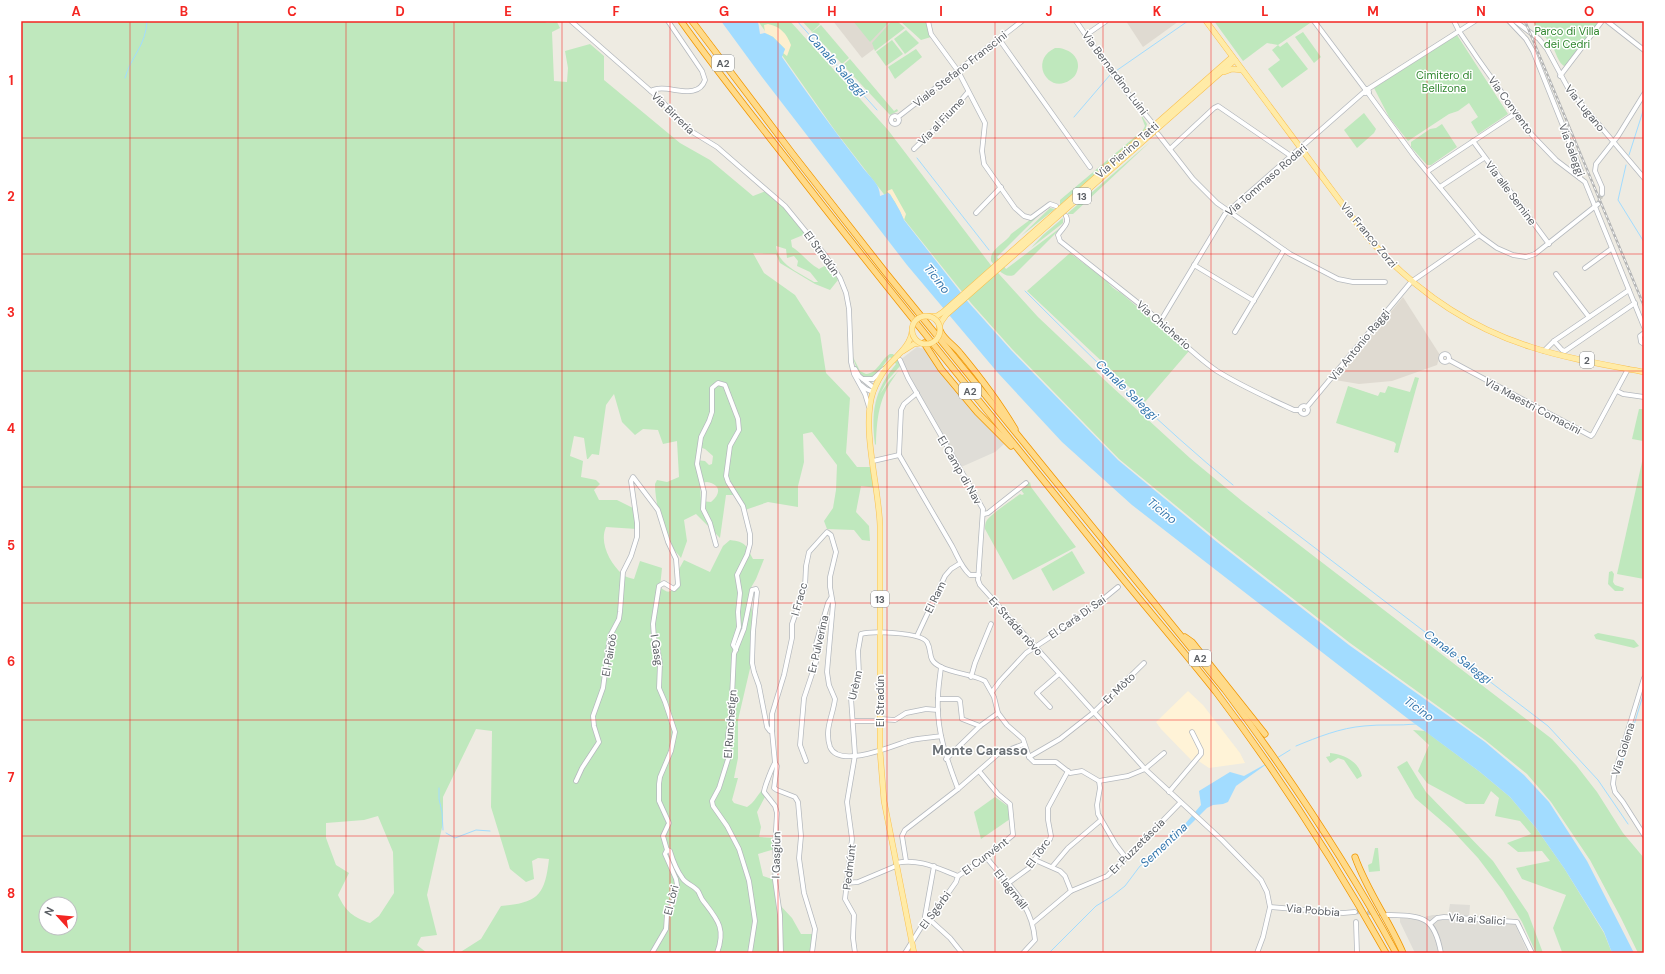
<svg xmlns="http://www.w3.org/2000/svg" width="1665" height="974" font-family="'DM Sans',sans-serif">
  <rect width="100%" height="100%" fill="#eeebe2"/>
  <!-- commercial -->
  <path fill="#fff3d7" d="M1188,691l15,14 37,48 5,10 -36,5 -12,-8 -3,3 -33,-34 -5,-7z"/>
  <!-- industrial -->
  <g fill="#dfddd7">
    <path d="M917,347l7,2 15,22 65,73 -9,8 -36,16 -59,-108z"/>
    <path d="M1450,904l20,1 -1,12 44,3 15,33h-113l-15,-31v-4l15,1 18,-4h15z"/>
  </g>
  <!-- education -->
  <g fill="#dfdad1">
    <path d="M833,21h59l6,10 -36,27z"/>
    <path d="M1126,21h53l-36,26z"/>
    <path d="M1403,297l37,58 -3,10 -45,16 -33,3 -24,-4z"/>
  </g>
  <!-- green -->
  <g fill="#bfe8bd" fill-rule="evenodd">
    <path d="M21,21h522l4,2 10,-1 3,6 -8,4 2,49 13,1 1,-14 -3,-17 25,-7 14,12v24l76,63 30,17 43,36 13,-5 19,15 23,27 -17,7 1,7c10,6 16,16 27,22l9,-5 10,16 -8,10 -15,-6 -35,-21 -4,-9 -23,-1 11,20 31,22 25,39 6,39 24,25 -4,55 11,14h17l3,21 -16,-2 -5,26 13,14 1,15 -8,-1 -8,-10 -27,-1 -3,-8 9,-13 3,-18 1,-25 -25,-33 -9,2 1,28 -6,24v21l-30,-5 -23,8 -10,-15h-9l-6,43 -24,-24 -12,6 3,21 -6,17c-4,-5 -10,-11 -13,-17 -7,-14 -13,-42 -13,-57l2,-4 10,2 12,-5 -2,-36 -14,3 -5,-14 -15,-1 -8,6 -13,-13 -8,-28 -8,11 -7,50 -7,-1 -4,5h-1l-3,-21 -10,-2 -4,20 13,5 -2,16 15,3 4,4 -6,6 5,10h18l18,9 2,20 -31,-2c-7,16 4,36 16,47 3,3 8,4 12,5l6,-18 22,7 -2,19c9,7 8,5 17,1l1,-17 6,-11 26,12 13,-26 7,-6c16,2 16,5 23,19h11l-8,20 -7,12 3,19v50l-14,60v38l-4,20h4l-6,22 2,3 13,4c8,-5 10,-12 17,-19l2,7 -9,17 4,15 -2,10 16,1v11l-17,5 5,22 12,4 3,23 14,15 9,16h13l-2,19h-353l22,-14 20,-33c37,-3 44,-11 48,-47l-11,-1 -6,3 2,18 -8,3 -16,-13 -19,-62 1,-76 -16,-2 -33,68v26l-16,72 10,40 -16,2 -4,8 10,8h-406zM776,246l10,3 1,9 7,-2 4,5 -1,5 13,6 8,10h-4c-14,-9 -36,-17 -38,-36zM699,447l6,2 8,7 -1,8 -3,1 -4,-4 -9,-1zM707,482c13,2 15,11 4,20l-10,-1 -1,-18zM378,816l15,36 1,41 -15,23 -9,7c-17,-6 -24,-11 -32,-28l11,-22 -13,-8 -10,-27v-15l38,-3zM46,904h24v24h-24z"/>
    <path d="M758,21h32l98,109 102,134 48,53 72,68 81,74 51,42 310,238 24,26 21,27 26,41 21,25v95h-6l-17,-35 -31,-58 -39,-58 -24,-28 -42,-34 -135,-97 -131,-102 -100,-82 -107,-110 -41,-46 -88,-110 -47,-61z"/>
    <path d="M802,21h15l3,3 -8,8z"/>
    <path d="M853,21h37l-20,21z"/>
    <path d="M892,21h5l8,7 -30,23 -3,-8z"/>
    <path d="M900,21h27l1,10 3,6 -10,3z"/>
    <path d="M1214,21h99l-35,24 2,2 7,-5 21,27 -26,19 -14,-19 12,-9 -8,-10 6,-5 -11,-2 -24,18z"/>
    <path d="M1533,21h68l-34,44 -3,1c-6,-4 -8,-13 -11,-19 -6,-10 -16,-16 -20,-26z"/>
    <path d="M821,25l28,33 -7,6 -30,-32z"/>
    <path d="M906,30l13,13 -14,11 -11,-15z"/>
    <path d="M1303,32l18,25 -7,6 -19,-26z"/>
    <path d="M1457,35l51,79 -30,20 -7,-12 7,-5 -9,-14 -11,8 -9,3 -41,27 -19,-24 -15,-29z"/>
    <path d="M892,40l11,14 -17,12 -10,-14z"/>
    <path d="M1055,48c11,-1 24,7 23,19 -1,6 -3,10 -8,13 -21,15 -42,-19 -15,-32z"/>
    <path d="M916,49l6,8 -27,22 -7,-12z"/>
    <path d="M850,59l44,52 3,-2 1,2 -8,4 -47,-50z"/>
    <path d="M1140,113l7,11 -2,6 -85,75v-5l83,-70 2,-4z"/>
    <path d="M1364,113l12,16 -2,4 -17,15 -13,-18z"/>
    <path d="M1442,124l15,23 -26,18h-4l-16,-18v-5l19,-13 6,-1z"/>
    <path d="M1151,141l-78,73h-5v-1z"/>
    <path d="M1047,207l-50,50 9,12 58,-44 -50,50c-10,4 -17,-7 -23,-14 -2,-13 16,-18 20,-27z"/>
    <path d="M1050,208l5,1 -34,27 28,-27z"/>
    <path d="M1063,218v5l-32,25 12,-13z"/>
    <path d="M1070,253l37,28c3,5 8,9 14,12l68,58 -44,51 -118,-111z"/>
    <path d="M890,354h3l6,7 1,5 -13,15 -7,13 9,-13 11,-12c-20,25 -23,44 -24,75l-1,1c-4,-34 -1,-54 21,-81l-6,-7c-5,5 -9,13 -14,18 -13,12 -21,-9 -23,-18l7,14 6,3c12,-1 15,-15 24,-20z"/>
    <path d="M1415,377l4,1 -21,75 -4,-1 2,-8 -2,-2 -58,-19 12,-37 30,10 2,-4 5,1 3,-7 22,6z"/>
    <path d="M1639,409h5l-1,32 -11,-2z"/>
    <path d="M1644,453v126l-27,-5z"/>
    <path d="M1030,482l1,5 45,60 -63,33 -28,-51c0,-3 0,-6 2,-9 9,-10 23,-18 33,-26l2,1 2,-1 -3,-4z"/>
    <path d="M1072,551l13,22 -32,18 -12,-22z"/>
    <path d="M1612,571l2,3 -1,8 2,3 9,3 -1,3h-8l-7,-7 1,-12z"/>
    <path d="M1598,633l36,7 5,6 -5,2 -38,-9 -2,-4z"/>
    <path d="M1413,730l12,1 55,41 30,25 26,31 28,40 40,65 8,20h-48l-2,-1 -9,-24 13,-33 -44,-16 -6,-11 34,-7 -8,-10 -24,1 -11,-9 24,-9 -11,-13 -25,-5 4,-18 -8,-7 -7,13h-18l-39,-21 -9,-12 11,-26z"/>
    <path d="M1330,753c15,2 28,8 32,23l-5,3 -13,-19 -6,-2 -8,5 -4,-6 4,-1z"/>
    <path d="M1407,761l19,31 67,69 35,52 15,40h-7l-14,-31 -19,-31 -25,-33 -27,-29 -36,-31 -18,-31z"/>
    <path d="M995,797l14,10 1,12 -29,20 -7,-27z"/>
    <path d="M1375,848h3l2,23 -11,1 -1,-7 4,-2z"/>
  </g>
  <!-- sand -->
  <g fill="#fdefcf">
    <path d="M768,24c13,3 18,9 23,21l-4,11 -4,-3 2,-4 -12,-12 -8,-4 -1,-8z"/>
    <path d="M892,189l14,25 -2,6 -9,-18 -8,-11z"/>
  </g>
  <!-- water -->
  <g fill="#a2dcff">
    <path d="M721,21h37l2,13 5,-1 8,4 12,12 -3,8c26,38 53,75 81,111 7,9 17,16 17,28l8,-3 2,1 10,17 4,9 65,83 42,47 107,110 99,82 132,103 136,97 39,33 25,27 38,59 47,92h-22l-8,-21 -40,-64 -28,-40 -26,-31 -30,-25 -73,-54 -275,-213 -70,-63 -64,-69 -91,-108 -145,-188z"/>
    <path d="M1271,761l-35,25 -8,16 -5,2 -10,1 -6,3 -17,17 -21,18 32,-38 -2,-14 31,-19 14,4z"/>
  </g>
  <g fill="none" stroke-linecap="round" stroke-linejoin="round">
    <!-- stream -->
    <g stroke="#a2dcff" stroke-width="1">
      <path d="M797,21l80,89"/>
      <path d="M1113,73l75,-52"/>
      <path d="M125,78c6,-22 21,-32 22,-57"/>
      <path d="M1074,117l36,-42"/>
      <path d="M1629,155l15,-47"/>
      <path d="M917,158l72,92"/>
      <path d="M1626,165l-8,35 26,42"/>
      <path d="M1025,291c67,67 135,134 208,194"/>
      <path d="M1268,512l280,214 50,54 30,44"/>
      <path d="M1296,746c22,-9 44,-18 68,-20 17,-2 35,0 52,-2"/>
      <path d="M1277,758l13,-8"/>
      <path d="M1619,774l25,-82"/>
      <path d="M439,788v11l3,13 1,18"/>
      <path d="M446,833l9,5 21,-8 14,1"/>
      <path d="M1049,953l47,-47 15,-9 14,-11 15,-20 29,-23"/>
    </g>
    <!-- minor-tunnel -->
    <g stroke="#c9c8c2" stroke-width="4" stroke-dasharray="4 2" stroke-linecap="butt">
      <path d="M1598,204l4,-10"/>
      <path d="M1355,912l29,2"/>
    </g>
    <!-- minor casing -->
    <g stroke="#b5b9be" stroke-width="5.5">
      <g id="minor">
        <path d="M571,21l90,79 25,28 31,19 68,59 40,49 15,23 6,15 3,16 2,53 3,12 11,20 4,13"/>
        <path d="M928,21l3,13 27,37 27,52 -3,28 2,13 31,44 9,8 7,2 19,-14 6,2"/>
        <path d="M1076,21l37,54 41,50"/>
        <path d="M1314,21l51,68"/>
        <path d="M1454,21l5,10 19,28 54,76 24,25 29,22 59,145"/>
        <path d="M1509,21l17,18 7,12 48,120 -1,7"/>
        <path d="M1515,21l24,18 8,10 21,39 76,90"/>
        <path d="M1607,21l37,29"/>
        <path d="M1086,35l20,-14"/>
        <path d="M999,39l91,128"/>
        <path d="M1560,76l42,-55"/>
        <path d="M1368,89l1,3 -4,1v-4h3l107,-68"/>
        <path d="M651,91c15,-9 46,12 54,-11l-3,-9 -34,-50"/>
        <path d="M1368,93l46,63 65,79 18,13 16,7 13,2 9,-3 63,-50"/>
        <circle cx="895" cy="120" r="4"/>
        <path d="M898,117l124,-96"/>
        <path d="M1158,134l35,45 24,24 73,51 48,25 15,3h32"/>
        <path d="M1473,141l76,103"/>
        <path d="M914,149l34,-33 20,-24"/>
        <path d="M1170,149l44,-41 4,-2 73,50"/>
        <path d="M1428,171l88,-58"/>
        <path d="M1440,187l44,-29"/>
        <path d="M1602,194v-7l-7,-16 1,-7 22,-28 26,-42"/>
        <path d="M976,213l25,-26"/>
        <path d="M1066,216c4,8 -4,12 -8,19l2,6 87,69c23,20 45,44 70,61 24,15 51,27 77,39h6"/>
        <path d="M1194,265l60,36"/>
        <path d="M1585,268l26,-19"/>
        <path d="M1556,274l33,43"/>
        <path d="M1158,322l5,-5 62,-103 139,-122"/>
        <path d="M1235,332l49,-82"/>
        <path d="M1644,333l-4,3 1,6 3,2"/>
        <path d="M1554,341l8,9 3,1 70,-48"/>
        <path d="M1544,351l10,-10 75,-51"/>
        <circle cx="1445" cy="358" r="4"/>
        <path d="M900,360l8,18 75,131 -5,71 2,5 165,184 77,71 39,40 6,12 3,15 -7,30 -6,16"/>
        <path d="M1449,360l142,76 2,-2 35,-65"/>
        <path d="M855,369l4,7 15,12"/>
        <path d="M863,379h10l11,-10"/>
        <path d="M861,385l5,4 7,3"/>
        <path d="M1617,391l6,3 21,3"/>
        <circle cx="1304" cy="410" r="4"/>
        <path d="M1307,407l104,-125 68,-47"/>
        <path d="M899,455l53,91c6,11 9,21 18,29h9"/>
        <path d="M899,455l2,-45 3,-6 13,-11"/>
        <path d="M873,461l26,-6"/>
        <path d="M984,514l4,-1 38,-30"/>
        <path d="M716,545l-6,-22 -7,-14 1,-17 -7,-28 4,-27 8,-16 3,-9v-24l6,-5 7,2 13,34 1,11 -9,16 -4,30 2,6 15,24 7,28v10l-3,11 -10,20 3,18 -2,19 1,15 -6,18 3,5"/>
        <path d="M917,636l28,-60 6,-7 8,-5"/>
        <path d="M941,667c-1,10 -3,21 -3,31 -2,32 9,62 20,91"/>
        <path d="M971,677l4,-14 16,-39"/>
        <path d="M1644,678l-30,98 -1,8 2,8 8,10 21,33"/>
        <path d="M992,692l8,-11 26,-28 59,-39 33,-27"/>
        <path d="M938,699h20l2,2 2,18 18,7"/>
        <path d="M1050,707l-13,-14 22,-19"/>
        <path d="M880,719l15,1 11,-7 20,-4 12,1"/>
        <path d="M853,721h27"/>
        <path d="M772,731l3,32 2,3 -3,22 3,2 18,7 3,5 3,34 -2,22 5,35 11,36 -3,24"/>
        <path d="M1029,757l31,-18 33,-26 51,-50"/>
        <path d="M946,759l34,-33 18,-13"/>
        <path d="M806,761l-6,-16 4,-47 12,-36v-18l12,-41 3,-5"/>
        <path d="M775,763c-2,2 -11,25 -11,29l11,14 2,7 -2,33 1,16 -1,18 5,35 1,38"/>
        <path d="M576,781l6,-13 17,-26 -5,-16 -1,-10 10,-28 7,-52 9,-17 1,-7 3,-40 8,-16 6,-19v-14l-6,-42 2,-4 25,33 10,32 8,17 2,26 -4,4 -10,-6 -5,3 -6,38 1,14 3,8 3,17 -1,25 6,14 10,30 -4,19 -11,26 -1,7v17l10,22 -6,13 4,14"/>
        <path d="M1099,781l1,7 -3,17 1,9 18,31 10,13"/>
        <path d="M1169,792l32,-38v-4l-9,-18"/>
        <path d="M667,850l3,1c3,10 7,20 13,28 4,5 11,7 15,12 2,3 3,8 6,11 14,18 22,27 13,51"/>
        <path d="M986,857c22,28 46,46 49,83l-12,13"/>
        <path d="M1035,860l25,11 5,5 6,15"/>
        <path d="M906,861l-4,-25 3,-6 53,-41 40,-35 26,-10"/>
        <path d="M896,863c23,-5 41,5 62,13l28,-19 27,-22 -3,-31 -12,-10 -19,-23"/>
        <path d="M1052,867l16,-19 33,-28"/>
        <path d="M846,883l12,-1 38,-16"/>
        <path d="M1007,884l22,-16 12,-18 9,-11 1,-3 -3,-16v-12l20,-37"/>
        <path d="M1270,907l73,6 12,-1"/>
        <path d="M1387,915c35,1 47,0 54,38"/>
        <path d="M929,919l21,19 12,15"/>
        <path d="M925,921v-5l9,-50"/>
        <path d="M1356,922l1,31"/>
        <path d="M1033,923l38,-32 36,-15 39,-38 34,-35"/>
        <path d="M1430,924l7,-6 7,-1 73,5 15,31"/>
        <path d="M652,953l14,-24 1,-15 7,-14 3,-15 -1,-6 -11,-25 2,-4"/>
        <path d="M750,953l5,-32 -6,-40 -10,-32 -12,-23 -14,-20 -1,-5 7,-13 10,-32 -1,-21 3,-17 3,-64 10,-25 8,-39 4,-1 1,3 -4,40 -1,31 2,9 5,14 8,41 3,4h2v-17l12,-39 8,-37v-14l13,-37 1,-21 3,-14 18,-20 4,3 5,17 -6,25v10l3,17 -6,68 2,13 6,14c-2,17 -11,30 -5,48 9,22 63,-1 78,-6 10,-3 22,-3 33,-5"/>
        <path d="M855,953l-2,-15 1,-23 -9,-16 7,-60 -5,-37 8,-47 -4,-57 8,-24 -1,-23 3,-17c11,-3 59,-2 66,8 6,10 -1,18 14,25 14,7 31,7 44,14l9,16 4,16 9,12 16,14 6,18 5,5h22l14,11 12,-2 17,10 29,-5 17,-7 19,-16"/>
        <path d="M905,953l20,-32 4,-2 3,-3 24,-34 2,-6"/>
      </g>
    </g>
    <!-- major casing -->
    <g stroke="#fac04f" stroke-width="6">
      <g id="major">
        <path d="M1206,21l158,212c45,53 100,93 167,114 37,12 76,18 113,25"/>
        <path d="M1224,72l8,-3 10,1"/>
        <path d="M929,316h8l6,-4 289,-255"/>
        <path d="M939,328l2,-6 5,-7 289,-255"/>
        <path d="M912,331c-1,15 -17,26 -26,37 -5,7 -10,16 -13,24 -12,36 6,95 7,134v225l4,50 30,152"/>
        <path d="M903,351l11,-7 7,-1"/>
      </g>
    </g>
    <!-- highway casing -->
    <g stroke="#f19700" stroke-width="7">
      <g id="highway">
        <path d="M681,21c34,48 71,94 107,140 101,131 206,257 309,386 39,49 80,96 119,145 63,83 119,170 170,261"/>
        <path d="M692,21l100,132 94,120 339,417c63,84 121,171 171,263"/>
        <path d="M940,330c3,9 14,15 20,23 20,24 39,49 55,76"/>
        <path d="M924,343l17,26 36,43 34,34"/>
        <path d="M1185,637l7,5 73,92"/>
        <path d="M1355,857c12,34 34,63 48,96"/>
      </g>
    </g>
    <!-- minor -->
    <use href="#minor" stroke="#fff" stroke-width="4"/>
    <!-- major -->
    <use href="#major" stroke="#ffeba7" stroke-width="5"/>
    <!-- highway -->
    <use href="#highway" stroke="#ffda89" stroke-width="5.5"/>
    <!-- rail casing -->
    <g stroke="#b4b5b5" stroke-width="2.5">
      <path id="rail" d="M1525,21l119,285"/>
    </g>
    <!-- rail -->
    <use href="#rail" stroke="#fff" stroke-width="1" stroke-dasharray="3" stroke-linecap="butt"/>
    <!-- major-bridge casing -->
    <g stroke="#fac04f" stroke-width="6" stroke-linecap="butt">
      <circle id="major-bridge" cx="926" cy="330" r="14"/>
    </g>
    <!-- major-bridge -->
    <use href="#major-bridge" stroke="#ffeba7" stroke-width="5"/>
  </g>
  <!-- grid -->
  <path fill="none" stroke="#f42622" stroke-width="1" stroke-opacity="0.55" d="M130,21v932M238,21v932M346,21v932M454,21v932M562,21v932M670,21v932M778,21v932M887,21v932M995,21v932M1103,21v932M1211,21v932M1319,21v932M1427,21v932M1535,21v932M21,138h1623M21,254h1623M21,371h1623M21,487h1623M21,603h1623M21,720h1623M21,836h1623"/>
  <g text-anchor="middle" stroke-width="3" stroke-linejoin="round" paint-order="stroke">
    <!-- shield labels -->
    <g fill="#fff" stroke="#8c8f92" stroke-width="1">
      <rect x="712" y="55" width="22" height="16" rx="3"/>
      <rect x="1073" y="188" width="18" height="16" rx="3"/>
      <rect x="1580" y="352" width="14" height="16" rx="3"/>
      <rect x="959" y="383" width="22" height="16" rx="3"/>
      <rect x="871" y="591" width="18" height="16" rx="3"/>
      <rect x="1189" y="650" width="22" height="16" rx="3"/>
    </g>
    <g font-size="10" font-weight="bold" fill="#5b5f64">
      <text x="723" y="67">A2</text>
      <text x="1082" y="200">13</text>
      <text x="1587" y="364">2</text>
      <text x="970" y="395">A2</text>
      <text x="880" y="603">13</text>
      <text x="1200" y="662">A2</text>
    </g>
    <!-- park labels -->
    <g font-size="11" fill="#30872f" stroke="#fff">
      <text x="1567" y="35">Parco di Villa<tspan x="1567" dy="13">dei Cedri</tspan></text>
      <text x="1444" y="79">Cimitero di<tspan x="1444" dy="13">Bellizona</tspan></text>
    </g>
    <!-- street labels -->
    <g font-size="11" fill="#5b5f64" stroke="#fff">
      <text transform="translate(960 69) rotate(-38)" y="4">Viale Stefano Franscini</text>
      <text transform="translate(1115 73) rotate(53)" y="4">Via Bernardino Luini</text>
      <text transform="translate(1511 105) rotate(54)" y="4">Via Convento</text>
      <text transform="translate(1585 108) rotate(51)" y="4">Via Lugano</text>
      <text transform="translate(673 113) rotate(44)" y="4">Via Birreria</text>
      <text transform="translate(941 121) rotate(-46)" y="4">Via al Fiume</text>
      <text transform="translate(1127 150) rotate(-41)" y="4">Via Pierino Tatti</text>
      <text transform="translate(1572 150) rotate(70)" y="4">Via Saleggi</text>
      <text transform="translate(1266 180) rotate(-41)" y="4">Via Tommaso Rodari</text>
      <text transform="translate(1511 193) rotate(53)" y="4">Via alle Semine</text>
      <text transform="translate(1369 235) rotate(50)" y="4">Via Franco Zorzi</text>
      <text transform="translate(822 253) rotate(54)" y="4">El Stradún</text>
      <text transform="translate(1164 325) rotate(41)" y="4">Via Chicherio</text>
      <text transform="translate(1359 345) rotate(-51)" y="4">Via Antonio Raggi</text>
      <text transform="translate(1533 406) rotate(28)" y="4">Via Maestri Comacini</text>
      <text transform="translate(960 470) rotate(60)" y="4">El Camp di Nav</text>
      <text transform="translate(935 597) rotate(-64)" y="4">El Ram</text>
      <text transform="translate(799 599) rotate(-74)" y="4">I Fracc</text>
      <text transform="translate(1077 617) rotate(-35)" y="4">El Carà Di Sai</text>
      <text transform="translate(1016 626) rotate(48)" y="4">Er Stráda nòvo</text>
      <text transform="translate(818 644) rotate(-77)" y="4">Er Pulverína</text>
      <text transform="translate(657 650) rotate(81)" y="4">I Gasg</text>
      <text transform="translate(609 655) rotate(-80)" y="4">El Pairöö</text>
      <text transform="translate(855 685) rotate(-77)" y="4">Urènn</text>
      <text transform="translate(1119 688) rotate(-44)" y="4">Er Mòto</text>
      <text transform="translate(880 701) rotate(-90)" y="4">El Stradún</text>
      <text transform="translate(730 724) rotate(-86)" y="4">El Runchetígn</text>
      <text transform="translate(1623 749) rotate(-73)" y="4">Via Golena</text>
      <text transform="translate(1137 846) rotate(-45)" y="4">Er Puzzetáscia</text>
      <text transform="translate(1038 853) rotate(-54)" y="4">El Törc</text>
      <text transform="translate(776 855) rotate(-89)" y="4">I Gasgiún</text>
      <text transform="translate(985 856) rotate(-37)" y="4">El Cunvént</text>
      <text transform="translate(849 867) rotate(-83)" y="4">Pedmúnt</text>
      <text transform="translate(1011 889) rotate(52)" y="4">El Iagmáll</text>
      <text transform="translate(671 900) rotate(-76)" y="4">El Lòri</text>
      <text transform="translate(935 910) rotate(-53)" y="4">El Sgérbi</text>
      <text transform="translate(1313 910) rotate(5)" y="4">Via Pobbia</text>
      <text transform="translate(1477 919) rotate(4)" y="4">Via ai Salici</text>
    </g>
    <!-- water labels -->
    <g font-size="12" font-style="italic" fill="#3678ae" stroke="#fff">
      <text transform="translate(837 65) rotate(48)" y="4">Canale Saleggi</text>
      <text transform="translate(937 279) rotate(52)" y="4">Ticino</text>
      <text transform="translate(1127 390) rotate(44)" y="4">Canale Saleggi</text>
      <text transform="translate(1162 511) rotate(39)" y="4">Ticino</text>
      <text transform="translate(1458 657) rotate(37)" y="4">Canale Saleggi</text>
      <text transform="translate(1419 709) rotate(36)" y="4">Ticino</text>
      <text transform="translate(1164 845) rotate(-43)" y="4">Sementina</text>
    </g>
    <!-- quarter labels -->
    <g font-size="13" font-weight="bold" fill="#6b7176" stroke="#fff">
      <text x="980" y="755">Monte Carasso</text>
    </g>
  </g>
  <!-- border -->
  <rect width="1665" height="974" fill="none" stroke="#ffffff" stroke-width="44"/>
  <!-- north arrow -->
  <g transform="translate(58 916) rotate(297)"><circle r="19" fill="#ffffff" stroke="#bdbfc1"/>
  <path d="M0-3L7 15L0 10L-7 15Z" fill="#f42622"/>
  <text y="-6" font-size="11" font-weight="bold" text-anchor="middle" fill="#5b5f64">N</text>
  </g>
  <rect x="22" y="22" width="1621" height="930" fill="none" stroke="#f42622" stroke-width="1.5"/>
  <g font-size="13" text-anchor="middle" font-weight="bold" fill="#f42622">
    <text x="76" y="16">A</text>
    <text x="184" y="16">B</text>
    <text x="292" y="16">C</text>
    <text x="400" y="16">D</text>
    <text x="508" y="16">E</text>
    <text x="616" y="16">F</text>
    <text x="724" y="16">G</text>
    <text x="832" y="16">H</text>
    <text x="941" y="16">I</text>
    <text x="1049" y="16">J</text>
    <text x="1157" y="16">K</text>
    <text x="1265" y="16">L</text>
    <text x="1373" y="16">M</text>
    <text x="1481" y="16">N</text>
    <text x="1589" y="16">O</text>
    <text x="11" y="85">1</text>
    <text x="11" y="201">2</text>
    <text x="11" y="317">3</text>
    <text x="11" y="433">4</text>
    <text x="11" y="550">5</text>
    <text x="11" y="666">6</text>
    <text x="11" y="782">7</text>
    <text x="11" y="898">8</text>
  </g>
</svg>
